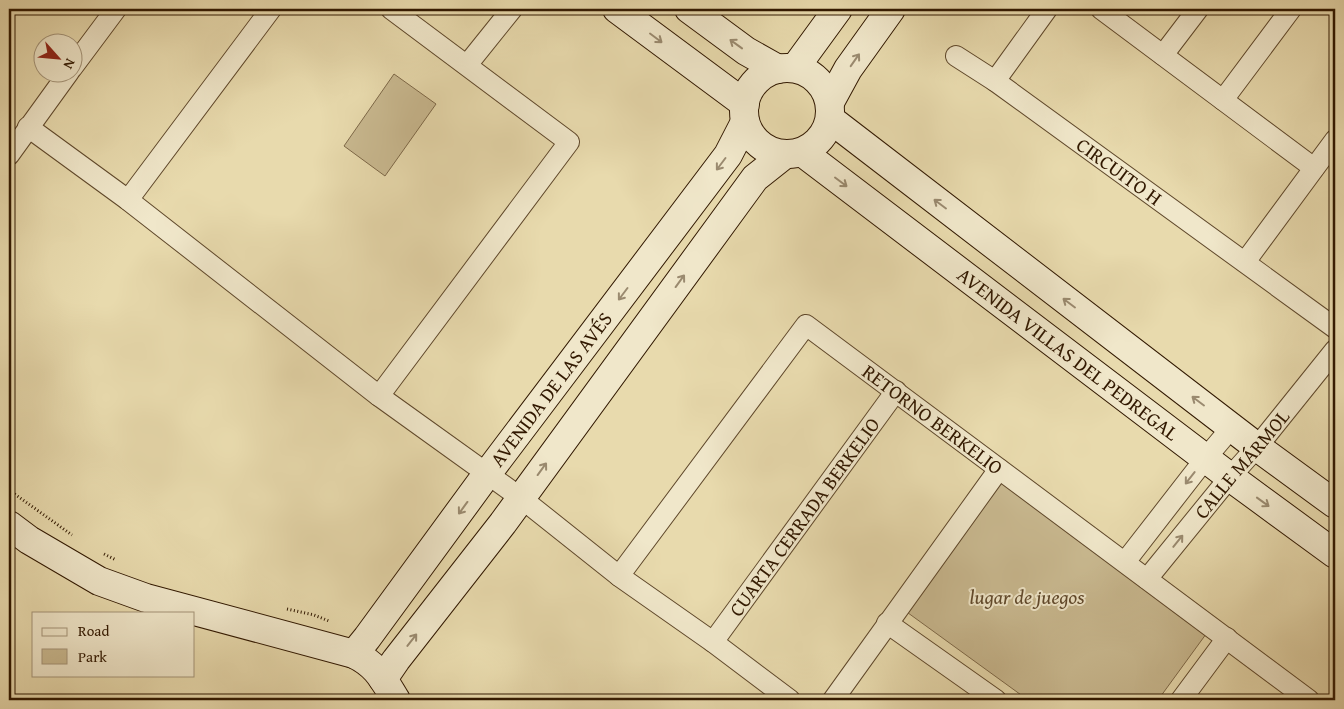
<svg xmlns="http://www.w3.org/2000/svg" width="1344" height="709" font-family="'Gentium Book Plus',serif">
  <rect width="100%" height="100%" fill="#e8daad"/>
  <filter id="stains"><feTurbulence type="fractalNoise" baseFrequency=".004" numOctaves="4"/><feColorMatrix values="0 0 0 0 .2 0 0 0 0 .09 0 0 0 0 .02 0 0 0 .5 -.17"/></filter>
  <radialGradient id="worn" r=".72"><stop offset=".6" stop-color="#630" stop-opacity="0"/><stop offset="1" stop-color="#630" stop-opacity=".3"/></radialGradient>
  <!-- green -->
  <g fill="#c9b990" stroke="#7d6848">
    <path d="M394,74l42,30 -51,72 -41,-30z"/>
    <path d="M1003,477l206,153 -51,70h-130l-124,-90z"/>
  </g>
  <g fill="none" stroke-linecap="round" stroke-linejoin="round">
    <!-- street casing -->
    <g stroke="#5f482b" stroke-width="22">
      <g id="street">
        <path d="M1101,9l213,159"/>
        <path d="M1163,55l35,-46"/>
        <path id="s1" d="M956,56l39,25 340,247"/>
        <path d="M467,65l45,-56"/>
        <path d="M72,68l44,-59"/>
        <path d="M995,81l52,-72"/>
        <path d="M1223,100l68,-91"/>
        <path d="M28,127l100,73 251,196 142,102 98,78 94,66 77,58"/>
        <path d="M9,155l60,-83"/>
        <path d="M128,200l143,-191"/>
        <path d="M1245,262l90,-122"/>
        <path d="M379,396l190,-254 -178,-133"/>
        <path d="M1125,562l80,-103 27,-32"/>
        <path id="s2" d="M619,576l187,-251 503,375"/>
        <path id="s3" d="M1147,579l83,-102 27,-30 78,-97"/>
        <path d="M887,623l109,77"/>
        <path id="s4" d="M713,642l183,-251"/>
        <path d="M833,700l166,-231"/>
        <path d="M1181,700l46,-62"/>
      </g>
    </g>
    <!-- secondary casing -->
    <g stroke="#311800" stroke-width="30">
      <g id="secondary">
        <path d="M617,9l128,95"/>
        <path d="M689,9l57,42 32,18"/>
        <circle cx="787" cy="111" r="43"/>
        <path d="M795,68l43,-59"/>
        <path d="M830,102l18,-33 43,-60"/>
        <path d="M830,119l427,328 78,57"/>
        <path id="s5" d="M802,152l428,325 105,77"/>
        <path d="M9,525l20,15 70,41 47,17 208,56c23,11 29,25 42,46"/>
        <path id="s6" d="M354,654l13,-16 120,-164 241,-319 17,-33"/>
        <path d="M383,679l13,-19 107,-137 252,-345 29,-23"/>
      </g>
    </g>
    <!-- path -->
    <g stroke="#311800" stroke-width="3" stroke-dasharray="1 2.5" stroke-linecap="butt">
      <path d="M9,490l63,45"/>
      <path d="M104,554l12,6"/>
      <path d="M287,609l27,6 15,6"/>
    </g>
    <!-- street -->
    <use href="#street" stroke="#f0e7ca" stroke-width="20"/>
    <!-- secondary -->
    <use href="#secondary" stroke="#f0e7ca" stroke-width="28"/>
  </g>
  <!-- one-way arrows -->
  <defs><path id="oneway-shaft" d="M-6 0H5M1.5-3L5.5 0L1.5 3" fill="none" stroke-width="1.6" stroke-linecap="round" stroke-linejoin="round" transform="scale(1.25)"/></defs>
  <g stroke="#9a8a6f">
    <use href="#oneway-shaft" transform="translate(656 38) rotate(37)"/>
    <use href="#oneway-shaft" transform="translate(736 44) rotate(-144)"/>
    <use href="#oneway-shaft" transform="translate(855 60) rotate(-55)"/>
    <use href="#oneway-shaft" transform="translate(721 164) rotate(127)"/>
    <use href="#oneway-shaft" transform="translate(841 182) rotate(37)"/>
    <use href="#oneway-shaft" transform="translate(940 204) rotate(-143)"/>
    <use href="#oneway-shaft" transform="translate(680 281) rotate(-54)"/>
    <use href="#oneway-shaft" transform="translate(623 294) rotate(127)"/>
    <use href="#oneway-shaft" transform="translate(1069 303) rotate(-143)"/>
    <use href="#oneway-shaft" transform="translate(1198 401) rotate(-143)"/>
    <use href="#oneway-shaft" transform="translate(542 469) rotate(-54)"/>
    <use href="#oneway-shaft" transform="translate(1190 478) rotate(128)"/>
    <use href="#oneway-shaft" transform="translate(1263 502) rotate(36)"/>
    <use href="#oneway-shaft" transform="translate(463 508) rotate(126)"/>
    <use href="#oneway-shaft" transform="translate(1178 541) rotate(-51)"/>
    <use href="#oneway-shaft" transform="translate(412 640) rotate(-52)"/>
  </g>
  <g text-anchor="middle" stroke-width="4" stroke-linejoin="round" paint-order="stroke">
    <!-- street labels -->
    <g font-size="20" fill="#311800" stroke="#f0e7ca">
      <text dy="7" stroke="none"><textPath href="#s1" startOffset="200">CIRCUITO H</textPath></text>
      <text dy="7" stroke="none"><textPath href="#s5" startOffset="334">AVENIDA VILLAS DEL PEDREGAL</textPath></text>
      <text dy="7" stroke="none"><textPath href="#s6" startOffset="330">AVENIDA DE LAS AVÉS</textPath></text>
      <text dy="7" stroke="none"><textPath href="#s2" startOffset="471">RETORNO BERKELIO</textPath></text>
      <text dy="7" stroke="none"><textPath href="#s3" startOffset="149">CALLE MÁRMOL</textPath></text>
      <text dy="7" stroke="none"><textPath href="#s4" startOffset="155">CUARTA CERRADA BERKELIO</textPath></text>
    </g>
    <!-- park labels -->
    <g font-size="20" font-style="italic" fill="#5f482b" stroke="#f0e7ca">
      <text x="1027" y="604">lugar de juegos</text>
    </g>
  </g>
  <!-- margin -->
  <rect width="1344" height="709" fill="none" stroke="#e8daad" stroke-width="30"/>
  <rect x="10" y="10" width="1324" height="689" fill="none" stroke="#311800" stroke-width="2.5"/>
  <rect x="15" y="15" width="1314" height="679" fill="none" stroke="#311800"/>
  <!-- legend -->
  <rect x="32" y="612" width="162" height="65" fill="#f0e7ca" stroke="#a49479"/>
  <rect x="42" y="628" width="25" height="8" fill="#f0e7ca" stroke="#a49479"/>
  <text x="78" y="636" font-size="15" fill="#311800">Road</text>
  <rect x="42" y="649" width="25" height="15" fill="#c9b990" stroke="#a49479"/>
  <text x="78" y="662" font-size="15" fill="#311800">Park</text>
  <!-- north arrow -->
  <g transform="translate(58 58) rotate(117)"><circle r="24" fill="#f0e7ca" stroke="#a49479"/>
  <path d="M0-4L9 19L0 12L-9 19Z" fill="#8f2418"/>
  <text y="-8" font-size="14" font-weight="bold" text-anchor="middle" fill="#311800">N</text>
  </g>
  <rect width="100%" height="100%" filter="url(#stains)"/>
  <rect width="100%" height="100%" fill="url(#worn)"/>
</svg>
